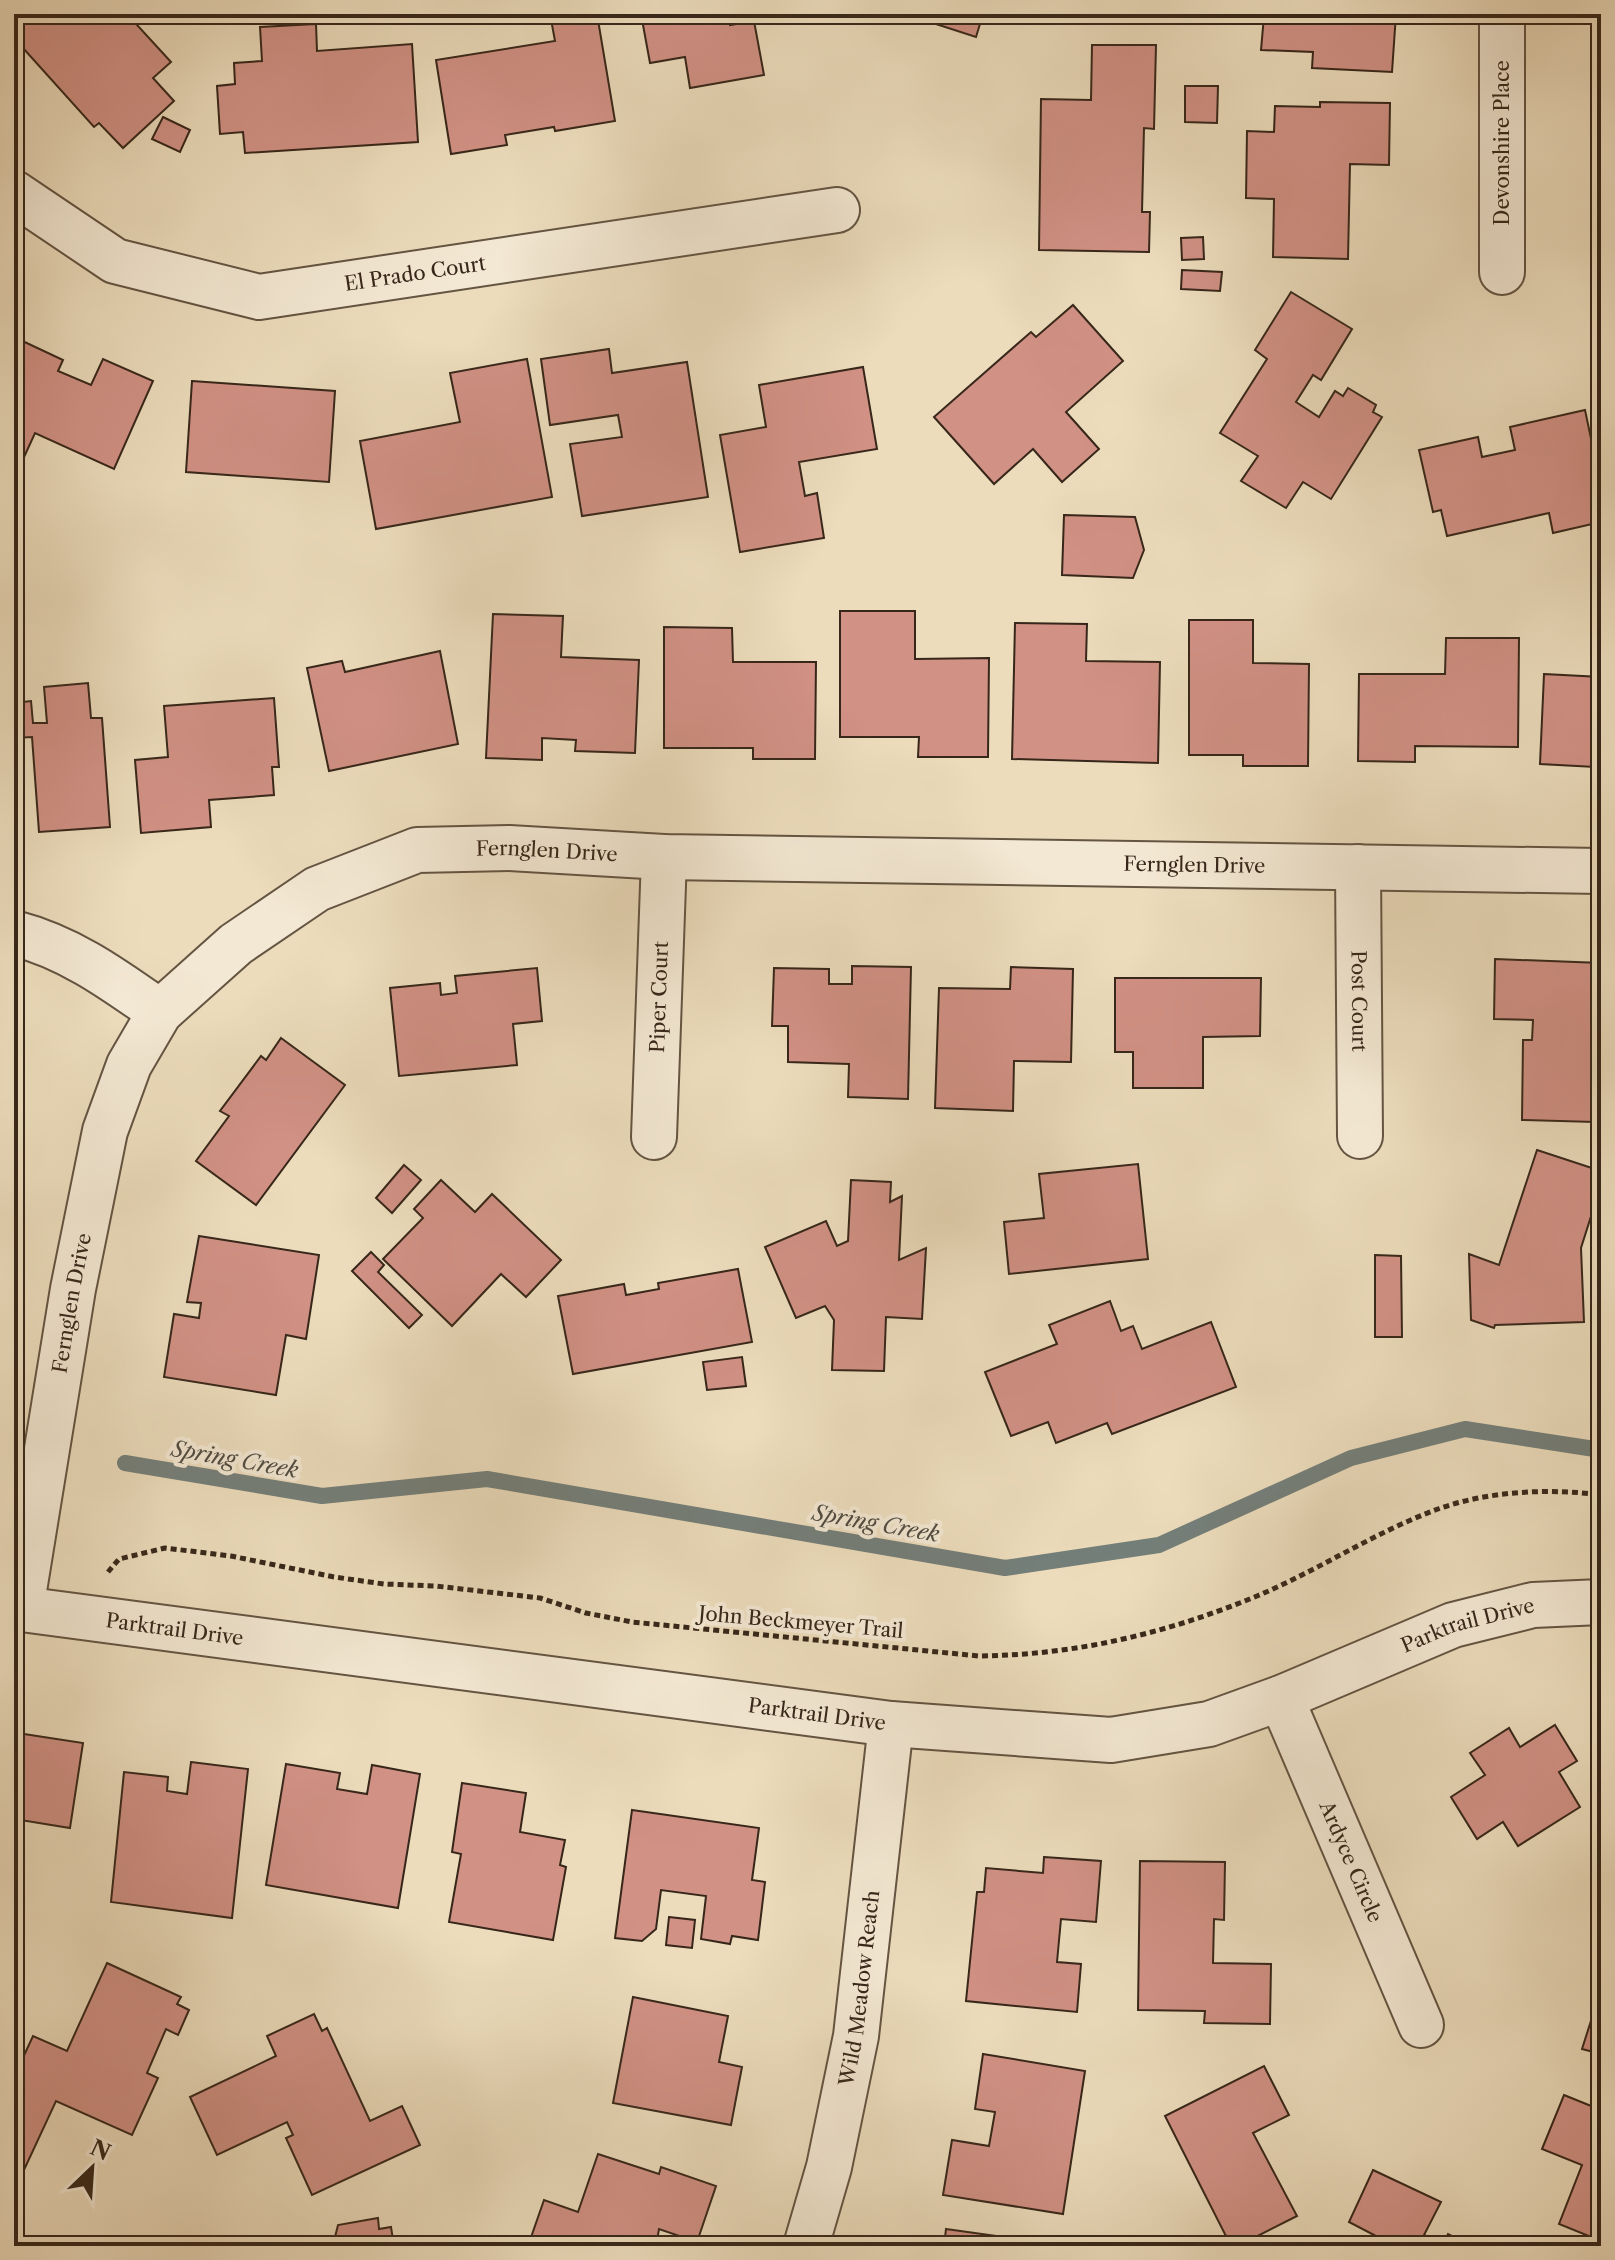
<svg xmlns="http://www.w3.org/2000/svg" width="1615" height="2260" font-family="'Libre Caslon Text',serif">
  <rect width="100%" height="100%" fill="#ecdcbc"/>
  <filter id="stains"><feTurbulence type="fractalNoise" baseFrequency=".0025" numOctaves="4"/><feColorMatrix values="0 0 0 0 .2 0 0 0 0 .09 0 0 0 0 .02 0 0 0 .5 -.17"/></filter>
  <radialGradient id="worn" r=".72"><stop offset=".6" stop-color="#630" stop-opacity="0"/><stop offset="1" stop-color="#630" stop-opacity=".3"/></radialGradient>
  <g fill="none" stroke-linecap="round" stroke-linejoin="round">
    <!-- stream -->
    <path stroke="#747f7a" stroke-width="16" d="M125,1463l197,33 165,-17 518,89 154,-23 192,-87 114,-29 136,21"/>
  </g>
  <!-- building -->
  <g fill="#d19185" stroke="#37271a" stroke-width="2">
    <path d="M33,14h94l44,48 -18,16 21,23 -51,47 -24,-25 -5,4 -80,-89v-6z"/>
    <path d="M550,14h47l18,107 -60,10 -1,-4 -49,8 2,10 -56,9 -15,-94 119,-19z"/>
    <path d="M641,14h87l2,11 24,-4 10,54 -74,13 -5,-31 -35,6z"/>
    <path d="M905,14h78l-7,23z"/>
    <path d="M1269,14h127l-4,58 -80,-4 1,-16 -52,-2 3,-34 5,1z"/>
    <path d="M316,24l1,27 95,-7 6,98 -173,11 -2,-21 -23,2 -3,-48 18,-2 -1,-21 28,-2 -2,-34z"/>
    <path d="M1092,45h64l-2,84 -10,-1 -2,84h8l-1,40 -110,-2 2,-151 50,1z"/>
    <path d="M1185,86h33l-1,37 -32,-1z"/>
    <path d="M1320,102l70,1 -1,62 -39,-1 -2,95 -75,-2 1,-58 -28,-1 1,-67 27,1 1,-26 45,1z"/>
    <path d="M163,117l27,13 -10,22 -28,-13z"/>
    <path d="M1203,237l1,22 -22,1 -1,-22z"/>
    <path d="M1182,270l40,2 -2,19 -39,-2z"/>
    <path d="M1291,292l61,37 -31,51 -8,-5 -17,27 23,15 16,-26 8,5 5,-8 28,17 -3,7 9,5 -51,82 -28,-17 -17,26 -45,-27 17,-25 -38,-23 47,-74 -12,-9z"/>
    <path d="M1073,305l50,56 -57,51 33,37 -37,33 -29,-33 -39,35 -60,-67 97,-85 5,5z"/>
    <path d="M14,337l49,23 -5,11 33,14 12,-26 50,22 -39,88 -79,-36 -21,46z"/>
    <path d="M609,349l3,24 75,-11 21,135 -126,19 -12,-72 52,-7 -4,-22 -68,10 -9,-66z"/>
    <path d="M527,359l25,138 -176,32 -16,-88 100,-19 -10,-49z"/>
    <path d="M863,367l14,82 -78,13 6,34 12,-3 7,45 -84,14 -20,-117 46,-8 -7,-42z"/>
    <path d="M192,381l143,10 -6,91 -143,-10z"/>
    <path d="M1585,410l16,76v36l-48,11 -4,-20 -102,23 -6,-26 -8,2 -14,-62 59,-13 4,20 33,-7 -5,-23z"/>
    <path d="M1064,515l71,2 9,33 -11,28 -71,-3z"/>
    <path d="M840,611h75v48l74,-1 -1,99h-70l1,-20h-79z"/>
    <path d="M493,614l70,2 -2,41 78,3 -4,93 -60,-2 1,-11 -34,-2v22l-56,-2z"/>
    <path d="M1189,620h64v43l56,1 -1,102h-65v-11h-54z"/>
    <path d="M1015,623l72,1 -1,37 74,1 -2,101 -146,-4z"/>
    <path d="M664,627l68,1 1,34h83l-1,97h-62v-11h-89z"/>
    <path d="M1446,638h73l-1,109 -103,-1v16l-57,-1 1,-87h86z"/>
    <path d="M440,651l18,93 -129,27 -22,-103 35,-7 3,11z"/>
    <path d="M1544,674l57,3v72h-4l-2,18 -55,-3z"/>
    <path d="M88,683l3,35h11l8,109 -71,5 -7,-95 -18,1v-35l17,-2 2,22h14l-3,-36z"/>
    <path d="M274,698l5,69h-7l2,28 -65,5 2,27 -70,6 -6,-73 33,-3 -4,-51z"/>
    <path d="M1495,959l106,4v95h-4l-2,64 -73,-2 1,-80h9l1,-20 -39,-1z"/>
    <path d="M852,966l59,1 -3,132 -60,-2 1,-33 -61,-2v-36h-16l2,-58 55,1v15h23z"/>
    <path d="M1011,967l62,2 -2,93 -57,-1 -1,50 -78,-3 4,-120 71,1z"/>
    <path d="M537,968l5,53 -29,3 4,41 -118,11 -9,-88 50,-5 1,12 16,-2 -2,-17z"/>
    <path d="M1115,978h146l-1,58 -57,1v51h-70v-36h-18z"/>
    <path d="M281,1038l64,47 -89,120 -60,-44 33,-45 -9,-5 41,-55 5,4z"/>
    <path d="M1537,1150l64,21v38l-7,-2 -13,41 3,74 -89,3 -1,3 -23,-8 -2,-66 30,11z"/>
    <path d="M1138,1164l10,95 -139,15 -5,-52 40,-4 -5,-44z"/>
    <path d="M404,1165l17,15 -29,33 -16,-15z"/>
    <path d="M441,1180l34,32 17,-18 69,66 -35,37 -25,-23 -49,52 -69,-67 40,-41 -9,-9z"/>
    <path d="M851,1180l40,2 -1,20 12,-6 -3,64 27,-12 -4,71 -36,-2 -2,54 -52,-1 2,-50 -9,-14 -29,12 -31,-71 61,-26 11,25 11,-5z"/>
    <path d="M199,1236l120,19 -13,84 -20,-4 -10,60 -112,-18 10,-63 25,4 2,-15 -14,-1z"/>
    <path d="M371,1252l13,13 -6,7 44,43 -13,13 -57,-57z"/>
    <path d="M1375,1255l26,1 1,81h-27z"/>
    <path d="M738,1269l14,73 -179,32 -15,-78 66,-12 2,11 33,-6 -1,-6z"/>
    <path d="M1110,1301l11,30 12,-5 9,23 69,-27 25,65 -124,47 -5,-11 -51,20 -8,-21 -37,14 -26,-64 72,-28 -8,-19z"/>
    <path d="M742,1357l4,29 -39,4 -4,-28z"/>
    <path d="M1555,1725l22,36 -18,11 21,35 -62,39 -15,-24 -26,17 -26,-42 34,-22 -15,-22 39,-25 11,19z"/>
    <path d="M24,1734l59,9 -13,85 -56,-9v-76l8,1z"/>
    <path d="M191,1762l57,7 -16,149 -121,-16 13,-130 44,5 -1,14 20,3z"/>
    <path d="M286,1764l54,9 -3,16 30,5 5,-29 48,9 -22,134 -132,-23z"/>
    <path d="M462,1783l64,10 -6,39 45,8 -5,25 6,2 -13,73 -104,-18 12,-68 -9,-2z"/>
    <path d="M632,1810l127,18 -7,52 13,2 -7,58 -26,-4 -2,8 -29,-5 5,-43 -45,-6 -5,39 -14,12 -27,-3z"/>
    <path d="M1044,1857l57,4 -5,61 -35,-3 -4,43 24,2 -4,48 -111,-11 11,-109h7l2,-24 57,5z"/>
    <path d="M1140,1861l85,1 -1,58 -10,-1 -1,44 58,1 -1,60 -66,-1 1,-12 -67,-1z"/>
    <path d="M669,1917l26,3 -3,28 -26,-3z"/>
    <path d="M107,1963l74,34 -4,7 12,6 -11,25 -12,-6 -19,44 11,5 -26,57 -76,-34 -32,69 -10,-5v-88l19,-41 34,15z"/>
    <path d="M633,1997l95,19 -9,46 23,5 -11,58 -118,-22z"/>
    <path d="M1596,2005l5,2v47l-19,-5z"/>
    <path d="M314,2014l8,17 5,-3 43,93 32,-15 18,39 -108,50 -26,-57 7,-3 -6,-13 -70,33 -27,-58 86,-41 -9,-20z"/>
    <path d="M983,2054l102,17 -22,143 -120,-19 9,-55 37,6 6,-34 -20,-3z"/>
    <path d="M1264,2066l25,49 -36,18 44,83 -59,30h-7l-66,-130z"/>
    <path d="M1564,2095l37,15v131l-42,-17 23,-59 -40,-16z"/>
    <path d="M598,2154l61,20 2,-7 55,19 -19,56 -38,-13 -3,17h-128l16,-46 34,12z"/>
    <path d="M1373,2170l68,32 -17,33 19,9 5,-10 25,12h-78l-46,-24z"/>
    <path d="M378,2218l1,11 12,-2 3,19h-103l-1,-2 45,-7 3,-12z"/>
    <path d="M946,2229l107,15 -1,2h-108z"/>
  </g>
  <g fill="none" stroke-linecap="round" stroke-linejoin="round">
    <!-- street casing -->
    <g stroke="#645442" stroke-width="48">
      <g id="street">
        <path d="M1502,14v258"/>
        <path id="s1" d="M14,193l101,68 144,36 578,-87"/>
        <path id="s2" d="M1358,867l2,269"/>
        <path d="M14,933c57,15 99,46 146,79"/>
        <path id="s3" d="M654,1137l10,-280"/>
        <path id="s4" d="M14,1608l877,116 220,16 98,-16 72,-26 172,-73 80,-20 68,-3"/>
        <path id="s5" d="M21,1609l52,-320 32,-158 24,-66 31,-53 76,-68 81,-55 100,-39 92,-2 155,9 937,14"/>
        <path id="s6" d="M1281,1698l140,327"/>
        <path id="s7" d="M806,2246l23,-79 27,-131 35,-312"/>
      </g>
    </g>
    <!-- path -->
    <path stroke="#37271a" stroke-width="5" stroke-dasharray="6 4" stroke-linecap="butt" d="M108,1572l11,-13 46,-11 66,8 103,21 50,7 52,2 104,12 46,15 46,9 347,34c97,-1 189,-23 278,-60 62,-26 118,-64 181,-87 50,-18 111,-21 163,-14"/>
    <!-- street -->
    <use href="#street" stroke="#f3e8d3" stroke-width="44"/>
  </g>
  <g text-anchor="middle" stroke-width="8" stroke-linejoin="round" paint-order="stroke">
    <!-- street labels -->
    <g font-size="20" fill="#37271a" stroke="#f3e8d3">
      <text transform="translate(1502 143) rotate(-90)" y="7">Devonshire Place</text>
      <text dy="7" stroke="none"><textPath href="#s1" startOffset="428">El Prado Court</textPath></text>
      <text dy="7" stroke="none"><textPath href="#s5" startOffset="1054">Fernglen Drive</textPath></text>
      <text dy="7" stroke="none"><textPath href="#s5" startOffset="1702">Fernglen Drive</textPath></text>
      <text dy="7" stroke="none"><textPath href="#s3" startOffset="140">Piper Court</textPath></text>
      <text dy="7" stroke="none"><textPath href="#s2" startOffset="134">Post Court</textPath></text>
      <text dy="7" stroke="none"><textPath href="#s5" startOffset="310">Fernglen Drive</textPath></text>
      <text transform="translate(801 1622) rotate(5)" y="7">John Beckmeyer Trail</text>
      <text dy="7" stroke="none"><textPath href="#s4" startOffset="1482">Parktrail Drive</textPath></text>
      <text dy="7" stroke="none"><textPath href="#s4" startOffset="162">Parktrail Drive</textPath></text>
      <text dy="7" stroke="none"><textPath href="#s4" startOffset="810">Parktrail Drive</textPath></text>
      <text dy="7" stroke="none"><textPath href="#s6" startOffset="178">Ardyce Circle</textPath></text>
      <text dy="7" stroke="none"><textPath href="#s7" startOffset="264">Wild Meadow Reach</textPath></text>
    </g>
    <!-- water labels -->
    <g font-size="22" font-style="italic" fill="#504c42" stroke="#f3e8d3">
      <text transform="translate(235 1459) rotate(10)" y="8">Spring Creek</text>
      <text transform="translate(876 1523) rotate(10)" y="8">Spring Creek</text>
    </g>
  </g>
  <!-- margin -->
  <rect width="1615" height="2260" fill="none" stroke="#ecdcbc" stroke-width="48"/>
  <rect x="16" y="16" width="1583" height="2228" fill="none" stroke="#37271a" stroke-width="4"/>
  <rect x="24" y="24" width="1567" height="2212" fill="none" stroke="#37271a" stroke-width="2"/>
  <!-- north arrow -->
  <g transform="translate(92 2168) rotate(25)" stroke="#f3e8d3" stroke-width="6" paint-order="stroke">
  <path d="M0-6L14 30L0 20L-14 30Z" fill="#37271a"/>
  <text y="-12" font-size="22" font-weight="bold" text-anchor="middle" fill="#37271a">N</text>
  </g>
  <rect width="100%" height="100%" filter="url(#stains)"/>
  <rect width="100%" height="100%" fill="url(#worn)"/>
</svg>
